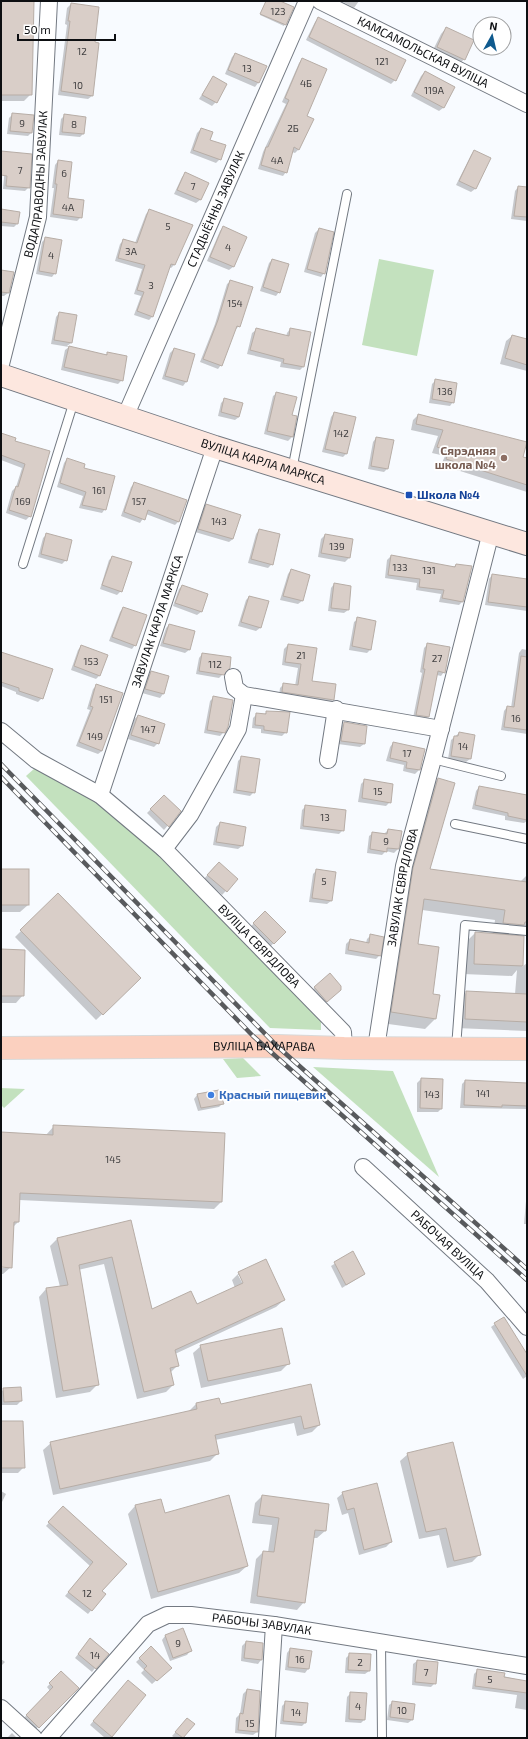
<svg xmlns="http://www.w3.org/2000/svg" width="528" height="1739" font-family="'Exo 2',sans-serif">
  <rect width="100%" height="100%" fill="#f8fbff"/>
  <!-- grass -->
  <g fill="#c3e1be">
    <path d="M379,259l55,11 -17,86 -55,-11z"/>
    <path d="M35,768l62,35 59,50 165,167v10l-51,-2 -244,-252z"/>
    <path d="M243,1058l18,18 -24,2 -14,-19z"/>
    <path d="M313,1067l80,4 46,106z"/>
    <path d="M1,1088l24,1 -21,19 -3,-3z"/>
  </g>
  <!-- shadow -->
  <g fill="#0003" fill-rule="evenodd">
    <path d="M1,1h32l-2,93 -7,7h-23z"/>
    <path d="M266,1h11l15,7 -8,18 -24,-11z"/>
    <path d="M341,1h18l-5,7z"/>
    <path d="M71,4l22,39 -1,53 -4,3 -30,-4 9,-70 -2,-1 2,-16z"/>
    <path d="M319,18l76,62 -4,4 -85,-44 9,-18z"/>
    <path d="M446,28l18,31 -5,6 -27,-13 9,-18z"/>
    <path d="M235,54l30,13 -7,16 -3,4 -30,-13 7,-17z"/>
    <path d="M302,59l4,57 -7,33 -4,4 -3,-1 -6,20 -3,4 -25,-7 5,-17 23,-48 -4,-2 17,-39z"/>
    <path d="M425,72l29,15 -11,21 -4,3 -28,-15 10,-20z"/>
    <path d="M213,77l3,25 -4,4 -13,-7z"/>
    <path d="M13,114l18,19 -3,3 -21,-2 2,-16z"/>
    <path d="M65,115l18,19 -3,3 -21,-2 2,-16z"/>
    <path d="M201,129l19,30 -4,4 -26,-10 7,-20z"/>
    <path d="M474,151l15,8 -14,30 -4,3 -15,-7 15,-30z"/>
    <path d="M6,156l23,31 -4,4 -22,-2z"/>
    <path d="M58,161l9,37 14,19 -4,4 -27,-4 4,-29h-2l3,-23z"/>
    <path d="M185,174l23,9 -8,17 -4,3 -22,-9 8,-17z"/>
    <path d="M518,187l9,1v33l-16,-2 4,-28z"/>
    <path d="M1,210l16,14 -3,3 -13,-1z"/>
    <path d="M150,210l24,55 -3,3 -2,-1 -17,50 -3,3 -15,-5 7,-19 -7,-2 8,-25 -27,-8 5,-17 4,-4 11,3 11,-29z"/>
    <path d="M223,227l23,10 -13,30 -4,3 -22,-9 13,-30z"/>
    <path d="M319,229l5,44 -3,4 -17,-5 11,-39z"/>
    <path d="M46,238l9,35 -3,4 -16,-3 6,-32z"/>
    <path d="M272,260l7,32 -3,4 -16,-5 9,-28z"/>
    <path d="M1,271l7,22 -4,3h-3z"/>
    <path d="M231,281l8,45 -4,4 -14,35 -3,4 -18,-7 15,-38 12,-40z"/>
    <path d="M59,313l16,3 -4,27 -4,3 38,9 3,-2 14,27 -4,4 -57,-14 4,-20 4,-3 -18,-3 5,-27z"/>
    <path d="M290,329l13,38 -3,3 -20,-3 1,-5 -34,-8 5,-21 4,-3 30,7 1,-4z"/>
    <path d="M512,336l15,4v31l-27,-7 6,-23z"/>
    <path d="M174,349l20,6 -8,27 -3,4 -21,-7 8,-26z"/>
    <path d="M436,380l17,22 -3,4 -21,-3 3,-19z"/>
    <path d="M277,393l14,23 5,1 -4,20 -4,4 -24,-7 9,-38z"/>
    <path d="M225,399l14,18 -4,3 -17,-4 3,-13z"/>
    <path d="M334,413l12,41 -3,3 -21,-5 9,-35z"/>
    <path d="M418,415l109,44v33l-86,-27 4,-9 -13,-3 6,-17 -27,-6 2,-10z"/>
    <path d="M1,434l13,8 35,10 -19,64 -4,4 -20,-7 6,-22 4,-4 6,-19 -21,-8z"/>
    <path d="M376,438l11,31 -3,3 -16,-3 5,-27z"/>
    <path d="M67,459l15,9 23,41 -3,4 -23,-5 4,-12 -26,-9 7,-24z"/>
    <path d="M135,483l44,38 -4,4 -29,-11 -6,9 -19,-7 10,-29z"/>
    <path d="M206,505l27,34 -4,3 -34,-10 8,-23z"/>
    <path d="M259,530l13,34 -4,4 -20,-5 8,-29z"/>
    <path d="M47,534l19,26 -4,4 -24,-7 5,-19z"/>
    <path d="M325,535l27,5 -3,18 -4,4 -27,-5 3,-18z"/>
    <path d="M391,556l62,11 3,-2 7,36 -4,4 -20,-3 2,-8 -25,-4 1,-7 -32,-5 2,-18z"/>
    <path d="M113,557l8,34 -4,4 -17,-6 9,-29z"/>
    <path d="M291,570l18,5 -7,26 -4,3 -18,-4 8,-26z"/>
    <path d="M492,575l34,5 1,-1v32l-42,-6 4,-26z"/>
    <path d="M334,584l14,26 -4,3 -16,-2 3,-23z"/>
    <path d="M182,586l19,26 -4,3 -24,-9 6,-17z"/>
    <path d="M249,597l11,31 -4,3 -18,-5 8,-26z"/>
    <path d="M123,608l12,37 -3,4 -23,-8 11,-29z"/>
    <path d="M358,619l13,30 -4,4 -18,-3 5,-28z"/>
    <path d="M169,625l25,7 -5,18 -4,3 -25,-7 6,-18z"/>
    <path d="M428,644l16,28 -3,4 -4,-1 -9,42 -3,4 -12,-3 9,-45 -2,-1 4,-24z"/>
    <path d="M288,645l28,4 -5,33 22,18 -4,3 -50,-8 1,-7 4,-4 11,2 3,-18 -16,-3 2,-16z"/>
    <path d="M81,646l18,30 -3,3 -25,-9 7,-20z"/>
    <path d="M522,649l5,1v84l-26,-4 3,-19 3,-4 4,1 8,-55z"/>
    <path d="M1,654l41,44 -4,4 -22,-8v-2l-15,-6z"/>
    <path d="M202,654l27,14 -10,10 -23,-4 3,-16z"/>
    <path d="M151,672l17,5 -5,17 -3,4 -18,-5 6,-17z"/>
    <path d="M96,686l6,65 -4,3 -22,-8 14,-36 -3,-1 6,-20z"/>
    <path d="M214,697l10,35 -4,4 -16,-3 6,-32z"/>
    <path d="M267,712l19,20 -4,4 -21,-3v-4l-9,-1 1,-10 4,-4 6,1z"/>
    <path d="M138,716l20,27 -4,4 -26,-8 6,-20z"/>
    <path d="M344,724l20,20 -4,3 -22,-3 2,-17z"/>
    <path d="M459,733l15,3 -4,23 -4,3 -18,-3 3,-19z"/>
    <path d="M393,743l31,6 -5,21 -4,4 -12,-3 1,-6 -18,-4 4,-14z"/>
    <path d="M242,757l12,35 -4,4 -17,-3 5,-32z"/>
    <path d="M438,779l-9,91 91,12 7,-7v59l-11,-1 -4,3 11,1 -1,30 5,-4v68l-71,-3 2,-27 9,-9 48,2 2,-24 -5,6 -49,-2 1,-30 11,-11 18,2 2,-15 -73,-10 -5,35 15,50 4,23 -11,11 -44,-6 22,-144 25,-89z"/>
    <path d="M365,780l25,22 -4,4 -28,-4 3,-18z"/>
    <path d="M479,787l48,10v24l-3,2 -19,-3v-4l-33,-7 4,-18z"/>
    <path d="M164,796l16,15 -16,19 -17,-17z"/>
    <path d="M306,806l37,24 -4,4 -39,-5 2,-19z"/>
    <path d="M220,823l22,23 -4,3 -25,-4 3,-18z"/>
    <path d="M388,830l10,19 -4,4 -8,-2 -4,4 -15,-2 2,-17 4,-3 11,1z"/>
    <path d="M215,866l22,13 -15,16 -18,-16z"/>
    <path d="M1,870l27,35 -8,7h-19z"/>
    <path d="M317,870l14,31 -4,3 -18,-2 4,-28z"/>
    <path d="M58,894l82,84 -44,42 -81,-83z"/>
    <path d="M265,913l19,19 -14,15 -20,-20z"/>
    <path d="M370,936l10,19 -4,4 -31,-5 1,-10 4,-4 16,3 1,-4z"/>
    <path d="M1,950l22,45 -7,8h-15z"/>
    <path d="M330,974l6,19 -13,12 -12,-14z"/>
    <path d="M421,1079l20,30 -3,3h-21v-29z"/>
    <path d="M465,1081l62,2v26l-67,-1 2,-24z"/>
    <path d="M197,1095l26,8 -4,4 -21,4 -4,-12z"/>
    <path d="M54,1126l167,76 -7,7 -195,-9 -1,22 -5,5 -2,40 -8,7h-2v-6h4v-2h-4v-133l45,2z"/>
    <path d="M526,1201h1v23h-3z"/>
    <path d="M130,1221l21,89 46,-5 38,-17 -3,-8 7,-7 45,27 -8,7 -101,47 3,11 -8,8 3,12 -7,7 -29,7 -33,-135 -26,6 20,114 -8,8 -34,6 -17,-101 7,-8 14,-2 -10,-41 7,-7zM238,1275h3l4,13z"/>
    <path d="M352,1253l12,21 -22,14 -11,-22z"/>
    <path d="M495,1324l32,32v20l-4,3 -32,-52z"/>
    <path d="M201,1346l88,17 -8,8 -80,17 -8,-35z"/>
    <path d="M310,1386l9,39 -7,7 -15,4 -3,-13 -79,17 3,13 -8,8 -157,34 -10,-45 8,-7 138,-32 7,-7 24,1z"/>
    <path d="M4,1389l17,12 -4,4h-16v-13z"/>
    <path d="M1,1422l23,45 -6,6h-17z"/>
    <path d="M408,1454l71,101 -7,7 -25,6 -8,-33 -20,4 -19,-78z"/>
    <path d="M1,1491l5,3 -5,10z"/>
    <path d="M343,1493l48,49 -5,5 -27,8 -11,-42 -6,2 -5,-17z"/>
    <path d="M262,1496l66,9 -3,26 -8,7h-4l-9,64 -7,8 -47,-7 6,-44 7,-7h5l4,-27 -20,-2 3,-20z"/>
    <path d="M160,1500l4,14 83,52 -8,7 -88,26 -23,-85 7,-8z"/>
    <path d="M63,1507l63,57 -25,27 4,3 -17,20 -23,-18 25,-30 -44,-40z"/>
    <path d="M165,1636l25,15 -3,4 -17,6 -8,-21z"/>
    <path d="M246,1642l15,18 -3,4 -17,-3 1,-15z"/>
    <path d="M87,1643l8,25 -3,4 -17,-14z"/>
    <path d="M151,1648l16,23 -15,13 -11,-11 3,-3 -8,-8z"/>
    <path d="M290,1649l21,3 -3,17 -3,4 -20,-3 2,-17z"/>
    <path d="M350,1654l19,17 -4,3 -20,-1 1,-15z"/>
    <path d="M1,1659l4,3 -4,4z"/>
    <path d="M417,1661l18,22 -4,4 -19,-2 1,-21z"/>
    <path d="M478,1670l49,12v28l-12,-2 2,-13 -45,-6 2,-15z"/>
    <path d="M61,1672l17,16 -43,42 -12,-11 27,-28 -3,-4z"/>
    <path d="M124,1685l20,10 -33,42 -6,1 -15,-13z"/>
    <path d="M247,1690l10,42 -4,3 -18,-2 1,-15 4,-4 3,-20z"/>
    <path d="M351,1693l13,27 -3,3 -16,-1 2,-25z"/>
    <path d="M286,1702l19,21 -3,3 -22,-2 2,-18z"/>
    <path d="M393,1702l19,18 -4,3 -21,-3 2,-15z"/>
    <path d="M184,1723l9,2 -11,13h-7l-3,-2z"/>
    <path d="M12,1733l5,5h-10z"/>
  </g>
  <!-- building -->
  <g fill="#d9cec8" stroke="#b7ada6">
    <path d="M1,1h33l-2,94h-31z"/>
    <path d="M266,1h14l14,6 -8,18 -26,-11z"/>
    <path d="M71,3l28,4 -4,35 4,1 -6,53 -32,-5 9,-70h-2z"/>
    <path d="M318,17l88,43 -10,21 -87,-44z"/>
    <path d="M446,27l28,13 -9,20 -28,-13z"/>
    <path d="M235,53l32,13 -8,17 -31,-13z"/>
    <path d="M302,58l25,11 -20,47 7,3 -15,31 -5,-3 -7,26 -26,-8 5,-18h2l21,-47 -4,-2z"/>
    <path d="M425,71l30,16 -11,21 -30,-16z"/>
    <path d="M213,76l14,8 -10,19 -15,-8z"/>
    <path d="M12,113l22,2 -2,18 -22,-2z"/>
    <path d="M64,114l22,3 -2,17 -22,-2z"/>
    <path d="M201,128l12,4 -3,8 16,5 -5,15 -28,-10z"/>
    <path d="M474,150l17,8 -15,31 -17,-8z"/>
    <path d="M1,151l31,3 -2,34 -24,-2 1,-10 -6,-1z"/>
    <path d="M58,160l14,2 -4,36 16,2 -2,18 -29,-4 4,-30h-2z"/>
    <path d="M185,172l24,11 -8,17 -24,-10z"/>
    <path d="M518,186l9,1v30l-13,-1z"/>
    <path d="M1,209l19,3 -2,12 -17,-2z"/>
    <path d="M149,209l44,16 -18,40 -4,-1 -18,53 -16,-6 7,-19 -7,-2 8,-25 -27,-7 5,-19 14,4z"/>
    <path d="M223,226l24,11 -13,30 -24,-10z"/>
    <path d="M319,228l15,4 -9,42 -18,-5z"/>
    <path d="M45,237l17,3 -6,34 -17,-3z"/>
    <path d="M272,259l17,5 -9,29 -17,-6z"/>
    <path d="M1,270l13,2 -5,21 -8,-1z"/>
    <path d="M230,280l23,7 -13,40 -3,-1 -15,40 -19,-7 15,-39z"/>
    <path d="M59,312l18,3 -5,28 -18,-3z"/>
    <path d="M256,328l33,8 1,-8 21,4 -7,35 -21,-4 1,-4 -34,-9z"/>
    <path d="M512,335l15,4v26l-22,-7z"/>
    <path d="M69,346l38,9v-3l20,4 -4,25 -59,-14z"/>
    <path d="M174,348l21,6 -8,28 -22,-6z"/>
    <path d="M435,379l22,4 -3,20 -22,-4z"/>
    <path d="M276,392l21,5 -5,18 5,1 -4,21 -26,-6z"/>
    <path d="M224,398l19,5 -4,14 -18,-5z"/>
    <path d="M334,412l22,5 -9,37 -22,-5z"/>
    <path d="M418,414l109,28 -4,15 4,1v27l-81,-26 3,-8 -12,-4 6,-17 -27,-6z"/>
    <path d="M1,433l15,5 -1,3 35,10 -19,66 -22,-7 7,-24 2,1 7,-23 -24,-9z"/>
    <path d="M376,437l18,3 -6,29 -17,-3z"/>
    <path d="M67,458l18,6 -1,4 31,8 -9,34 -24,-5 4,-13 -26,-9z"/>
    <path d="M134,482l53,18 -8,22 -31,-12 -3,10 -21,-8z"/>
    <path d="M206,504l35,11 -8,24 -35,-10z"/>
    <path d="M259,529l21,5 -7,31 -22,-6z"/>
    <path d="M46,533l26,7 -5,21 -26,-7z"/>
    <path d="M325,534l28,5 -3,19 -29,-5z"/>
    <path d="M391,555l64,12 1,-3 16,2 -9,36 -21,-4 2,-8 -25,-3 1,-8 -32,-4z"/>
    <path d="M112,556l20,6 -10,30 -20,-7z"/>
    <path d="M291,569l19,6 -7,26 -20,-5z"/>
    <path d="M492,574l35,5v28l-39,-5z"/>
    <path d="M334,583l17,3 -2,24 -18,-2z"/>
    <path d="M182,585l26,9 -6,18 -27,-9z"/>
    <path d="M249,596l20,5 -8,27 -20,-6z"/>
    <path d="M123,607l24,8 -11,31 -24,-9z"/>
    <path d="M357,617l19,4 -5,29 -19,-4z"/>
    <path d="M169,624l26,7 -5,19 -27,-7z"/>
    <path d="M427,643l23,4 -5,26 -7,-2 -9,46 -13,-2 9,-46h-2z"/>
    <path d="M288,644l29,4 -5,33 24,3 -2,16 -52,-8 1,-9 15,2 3,-21 -16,-2z"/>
    <path d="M81,645l27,10 -8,21 -26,-10z"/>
    <path d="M1,652l52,17 -10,30 -24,-8v-3l-18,-6z"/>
    <path d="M202,653l29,4 -1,11 -6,7 -25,-4z"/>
    <path d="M521,656l6,1v73l-23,-3 3,-21 7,1z"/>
    <path d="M151,671l18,5 -5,18 -19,-5z"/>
    <path d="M96,684l27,9 -21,58 -23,-9 14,-35 -3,-1z"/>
    <path d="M213,696l20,4 -5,27 -3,6 -18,-3z"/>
    <path d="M266,711l24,1 -3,21 -23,-3v-4l-9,-1 1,-12 10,1z"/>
    <path d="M138,715l27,9 -6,20 -28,-9z"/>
    <path d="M344,722l23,4 -2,18 -24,-3z"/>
    <path d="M459,732l16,3 -4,24 -20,-3 3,-20h4z"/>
    <path d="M393,742l32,7 -5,21 -14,-2 1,-6 -17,-4z"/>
    <path d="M241,756l19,3 -5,34 -19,-3z"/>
    <path d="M438,778l17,5 -25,86 97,13v40h-2l-1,3 -21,-2 2,-13 -81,-11 -6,45 21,3 -6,47 7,1 -4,24 -45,-7 22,-144z"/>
    <path d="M364,779l29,5 -2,19 -29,-5z"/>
    <path d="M479,786l48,9v25l-19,-4v-3l-33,-8z"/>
    <path d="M164,795l17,16 -12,16 -19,-18z"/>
    <path d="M305,805l41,5 -2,21 -41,-5z"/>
    <path d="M220,822l26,5 -3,19 -27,-4z"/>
    <path d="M388,829l14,2 -3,18 -12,-1v4l-17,-3 2,-17 15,2z"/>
    <path d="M219,862l19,17 -11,13 -20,-17z"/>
    <rect x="1" y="869" width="28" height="36"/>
    <path d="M316,869l20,3 -4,29 -20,-3z"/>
    <path d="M58,893l83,85 -38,37 -83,-85z"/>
    <path d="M265,911l21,21 -12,12 -21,-21z"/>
    <path d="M475,932l49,4 -1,30 -49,-2z"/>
    <path d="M370,934l14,3 -3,19 -33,-6 2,-11 19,4z"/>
    <path d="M1,949l24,1 -1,46h-23z"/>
    <path d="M330,973l11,13v4l-14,12 -13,-15z"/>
    <path d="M466,991l61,3v28l-62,-3z"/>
    <path d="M421,1078l22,1 -1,30 -22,-1z"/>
    <path d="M465,1080l62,3v23l-25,-1v2l-38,-2z"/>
    <path d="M219,1090l5,14 -23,4 -4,-14z"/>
    <path d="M53,1125l172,8 -3,69 -202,-9 -1,29h-5l-2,46 -11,-1v-135l52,3z"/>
    <path d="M131,1220l21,89 39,-18 6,13 46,-21 -5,-11 28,-13 19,41 -110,50 4,16 -9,2 4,17 -30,7 -32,-135 -33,8 20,120 -36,6 -17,-103 22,-3 -11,-47z"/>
    <path d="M353,1251l12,23 -19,11 -12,-23z"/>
    <path d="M504,1317l23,37v22l-33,-53z"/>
    <path d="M282,1328l8,36 -82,17 -8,-36z"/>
    <path d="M311,1384l9,41 -16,4 -3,-13 -86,19 4,19 -159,35 -10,-47 147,-33 -1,-6 23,-5 2,6z"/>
    <path d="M21,1387l1,14 -18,1 -1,-14z"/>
    <path d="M1,1421h22l2,47h-24z"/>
    <path d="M453,1442l28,113 -27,6 -8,-33 -20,4 -19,-79z"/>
    <path d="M377,1483l15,59 -28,8 -10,-42 -7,2 -5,-18z"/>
    <path d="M229,1495l19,71 -90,26 -23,-87 26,-6 4,14z"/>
    <path d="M262,1495l67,9 -3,27 -11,-1 -10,73 -48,-7 6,-45 11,1 5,-34 -20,-3z"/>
    <path d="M63,1506l64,58 -25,27 4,3 -14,17 -24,-19 25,-30 -45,-40z"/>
    <path d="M183,1628l9,23 -19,7 -8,-23z"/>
    <path d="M90,1638l19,16 -13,15 -18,-15z"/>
    <path d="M246,1641l17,2 -1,17 -18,-2z"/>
    <path d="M151,1646l21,22 -15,13 -13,-12 3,-3 -8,-8z"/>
    <path d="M290,1648l22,3 -3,18 -21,-2z"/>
    <path d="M349,1653l22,1 -1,17 -22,-1z"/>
    <path d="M417,1660l21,2 -2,22 -21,-2z"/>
    <path d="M477,1669l28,4 -1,4 23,4v12l-52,-7z"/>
    <path d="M61,1671l18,17 -40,40 -13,-13 27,-28 -4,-4z"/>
    <path d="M128,1680l18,15 -34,42 -19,-16z"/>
    <path d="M247,1689l13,2 -2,41 -20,-2 2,-17 3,1z"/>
    <path d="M350,1692l17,1 -2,27 -16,-1z"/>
    <path d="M285,1701l23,2 -2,20 -23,-2z"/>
    <path d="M392,1701l23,3 -2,16 -23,-3z"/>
    <path d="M187,1718l8,6 -12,14 -8,-6z"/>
  </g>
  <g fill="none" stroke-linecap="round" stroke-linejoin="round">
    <!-- service casing -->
    <g stroke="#737982" stroke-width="10">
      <g id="service">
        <path d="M292,470l55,-276"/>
        <path d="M23,564l51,-163"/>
        <path d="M433,759l68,17"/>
        <path d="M455,824l72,15"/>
        <path d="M456,1048l9,-123 62,6"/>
        <path d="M381,1642l1,96"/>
      </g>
    </g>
    <!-- minor casing -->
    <g stroke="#737982" stroke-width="18">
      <g id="minor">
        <path id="s1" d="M320,1l207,103"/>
        <path id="s2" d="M1,364l37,-147 11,-216"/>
        <path id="s3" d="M125,417l182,-416"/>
        <path d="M233,677l2,11 9,7 197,34"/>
        <path id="s4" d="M1,731l35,29 64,35 64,54 179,183 1,16"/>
        <path d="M328,760l8,-51"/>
        <path id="s5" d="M100,795l115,-348"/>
        <path d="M164,849l26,-34 48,-86 6,-34"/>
        <path id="s6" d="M376,1048l28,-182 29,-107 58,-227"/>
        <path id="s7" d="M363,1167l124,114 40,46"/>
        <path d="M1,1708l33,30"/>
        <path id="s8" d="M48,1738l100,-114 19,-9h24l83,10 253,41"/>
        <path d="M267,1738l7,-113"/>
      </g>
    </g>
    <!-- secondary casing -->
    <g stroke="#737982" stroke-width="24">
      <g id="secondary">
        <path id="s9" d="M1,375l214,72 312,97"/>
      </g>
    </g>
    <!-- primary casing -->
    <g stroke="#d8d9d9" stroke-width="24">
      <g id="primary">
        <path id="s10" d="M1,1048l276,-2 67,2 183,1"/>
      </g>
    </g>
    <!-- service -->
    <use href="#service" stroke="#fff" stroke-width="8"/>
    <!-- minor -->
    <use href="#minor" stroke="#fff" stroke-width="16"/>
    <!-- secondary -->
    <use href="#secondary" stroke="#fde7df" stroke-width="22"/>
    <!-- primary -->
    <use href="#primary" stroke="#fbd0bf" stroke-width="22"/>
    <!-- rail casing -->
    <g stroke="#585a5d" stroke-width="4.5">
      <g id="rail">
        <path d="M1,764l276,282 250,223"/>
        <path d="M1,777l252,259 274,244"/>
      </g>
    </g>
    <!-- rail -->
    <use href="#rail" stroke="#fff" stroke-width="3" stroke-dasharray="9" stroke-linecap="butt"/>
  </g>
  <!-- markers -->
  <circle fill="#8d6e63" stroke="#fff" stroke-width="1.5" cx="504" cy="458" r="4"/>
  <rect fill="#1a4fb4" stroke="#fff" stroke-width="1.5" x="405" y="491" width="8" height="8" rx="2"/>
  <circle fill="#3f7fe0" stroke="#fff" stroke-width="1.5" cx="211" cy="1095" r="4"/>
  <g text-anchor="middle" stroke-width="3.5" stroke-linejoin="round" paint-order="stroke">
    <!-- number labels -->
    <g font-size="10" fill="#403f40">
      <text x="278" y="15">123</text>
      <text x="82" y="55">12</text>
      <text x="382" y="65">121</text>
      <text x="247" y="72">13</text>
      <text x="306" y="87">4Б</text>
      <text x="78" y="89">10</text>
      <text x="434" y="94">119А</text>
      <text x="22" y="127">9</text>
      <text x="74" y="128">8</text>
      <text x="293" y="132">2Б</text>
      <text x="277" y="164">4А</text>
      <text x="20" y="174">7</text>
      <text x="64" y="177">6</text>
      <text x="193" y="190">7</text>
      <text x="68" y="211">4А</text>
      <text x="168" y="230">5</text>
      <text x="228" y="251">4</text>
      <text x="131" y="255">3А</text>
      <text x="51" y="259">4</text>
      <text x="151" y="289">3</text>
      <text x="235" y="307">154</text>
      <text x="445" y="395">136</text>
      <text x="341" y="437">142</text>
      <text x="99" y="494">161</text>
      <text x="23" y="505">169</text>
      <text x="139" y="505">157</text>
      <text x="219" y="525">143</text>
      <text x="337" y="550">139</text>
      <text x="400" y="571">133</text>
      <text x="429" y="574">131</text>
      <text x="301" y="659">21</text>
      <text x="437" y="662">27</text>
      <text x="91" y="665">153</text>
      <text x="215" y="668">112</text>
      <text x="106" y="703">151</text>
      <text x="516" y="722">16</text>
      <text x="148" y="733">147</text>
      <text x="95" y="740">149</text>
      <text x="463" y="750">14</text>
      <text x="407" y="757">17</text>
      <text x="378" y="795">15</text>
      <text x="325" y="821">13</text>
      <text x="386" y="845">9</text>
      <text x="324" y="885">5</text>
      <text x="483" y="1097">141</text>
      <text x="432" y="1098">143</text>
      <text x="113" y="1163">145</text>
      <text x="87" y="1597">12</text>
      <text x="178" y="1647">9</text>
      <text x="95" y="1659">14</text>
      <text x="300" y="1663">16</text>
      <text x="360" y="1666">2</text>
      <text x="426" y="1676">7</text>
      <text x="490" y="1683">5</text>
      <text x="358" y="1710">4</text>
      <text x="402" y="1714">10</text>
      <text x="296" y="1716">14</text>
      <text x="250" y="1727">15</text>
    </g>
    <!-- street labels -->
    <g font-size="12" fill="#0d0f12" stroke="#fff">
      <text dy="4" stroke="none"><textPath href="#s1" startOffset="115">КАМСАМОЛЬСКАЯ ВУЛІЦА</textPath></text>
      <text dy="4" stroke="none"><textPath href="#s2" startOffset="184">ВОДАПРАВОДНЫ ЗАВУЛАК</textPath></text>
      <text dy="4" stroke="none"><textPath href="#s3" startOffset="227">СТАДЫЁННЫ ЗАВУЛАК</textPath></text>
      <text dy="4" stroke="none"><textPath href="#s9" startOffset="276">ВУЛІЦА КАРЛА МАРКСА</textPath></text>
      <text dy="4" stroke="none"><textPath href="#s5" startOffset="183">ЗАВУЛАК КАРЛА МАРКСА</textPath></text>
      <text dy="4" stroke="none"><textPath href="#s6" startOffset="163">ЗАВУЛАК СВЯРДЛОВА</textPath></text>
      <text dy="4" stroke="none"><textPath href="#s4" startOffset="338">ВУЛІЦА СВЯРДЛОВА</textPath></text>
      <text dy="4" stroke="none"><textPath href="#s10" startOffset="263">ВУЛІЦА БАХАРАВА</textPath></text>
      <text dy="4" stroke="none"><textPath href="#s7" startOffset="115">РАБОЧАЯ ВУЛІЦА</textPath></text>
      <text dy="4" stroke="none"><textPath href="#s8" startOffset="268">РАБОЧЫ ЗАВУЛАК</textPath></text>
    </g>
    <!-- education labels -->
    <g font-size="12" font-weight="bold" fill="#785e54" stroke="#fff" text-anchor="end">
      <text x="496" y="455">Сярэдняя<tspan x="496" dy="14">школа №4</tspan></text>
    </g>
    <!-- transit labels -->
    <g font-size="12" font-weight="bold" fill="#164399" stroke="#fff" text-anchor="start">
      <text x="417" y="499">Школа №4</text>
    </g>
    <!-- shop labels -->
    <g font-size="12" font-weight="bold" fill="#366cbe" stroke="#fff" text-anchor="start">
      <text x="219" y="1099">Красный пищевик</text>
    </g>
  </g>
  <!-- border -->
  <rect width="528" height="1739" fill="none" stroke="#0d0f12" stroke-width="4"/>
  <!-- north arrow -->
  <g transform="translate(492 36) rotate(8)"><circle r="19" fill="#ffffff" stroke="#9e9fa0"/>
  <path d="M0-3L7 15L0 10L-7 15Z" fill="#0f5a8e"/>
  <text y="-6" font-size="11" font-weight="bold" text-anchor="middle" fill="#0d0f12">N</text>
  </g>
  <!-- scale -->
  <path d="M18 34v6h97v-6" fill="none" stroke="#0d0f12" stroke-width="2"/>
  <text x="24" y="34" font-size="12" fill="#0d0f12" stroke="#ffffff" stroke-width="3" paint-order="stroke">50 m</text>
</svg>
